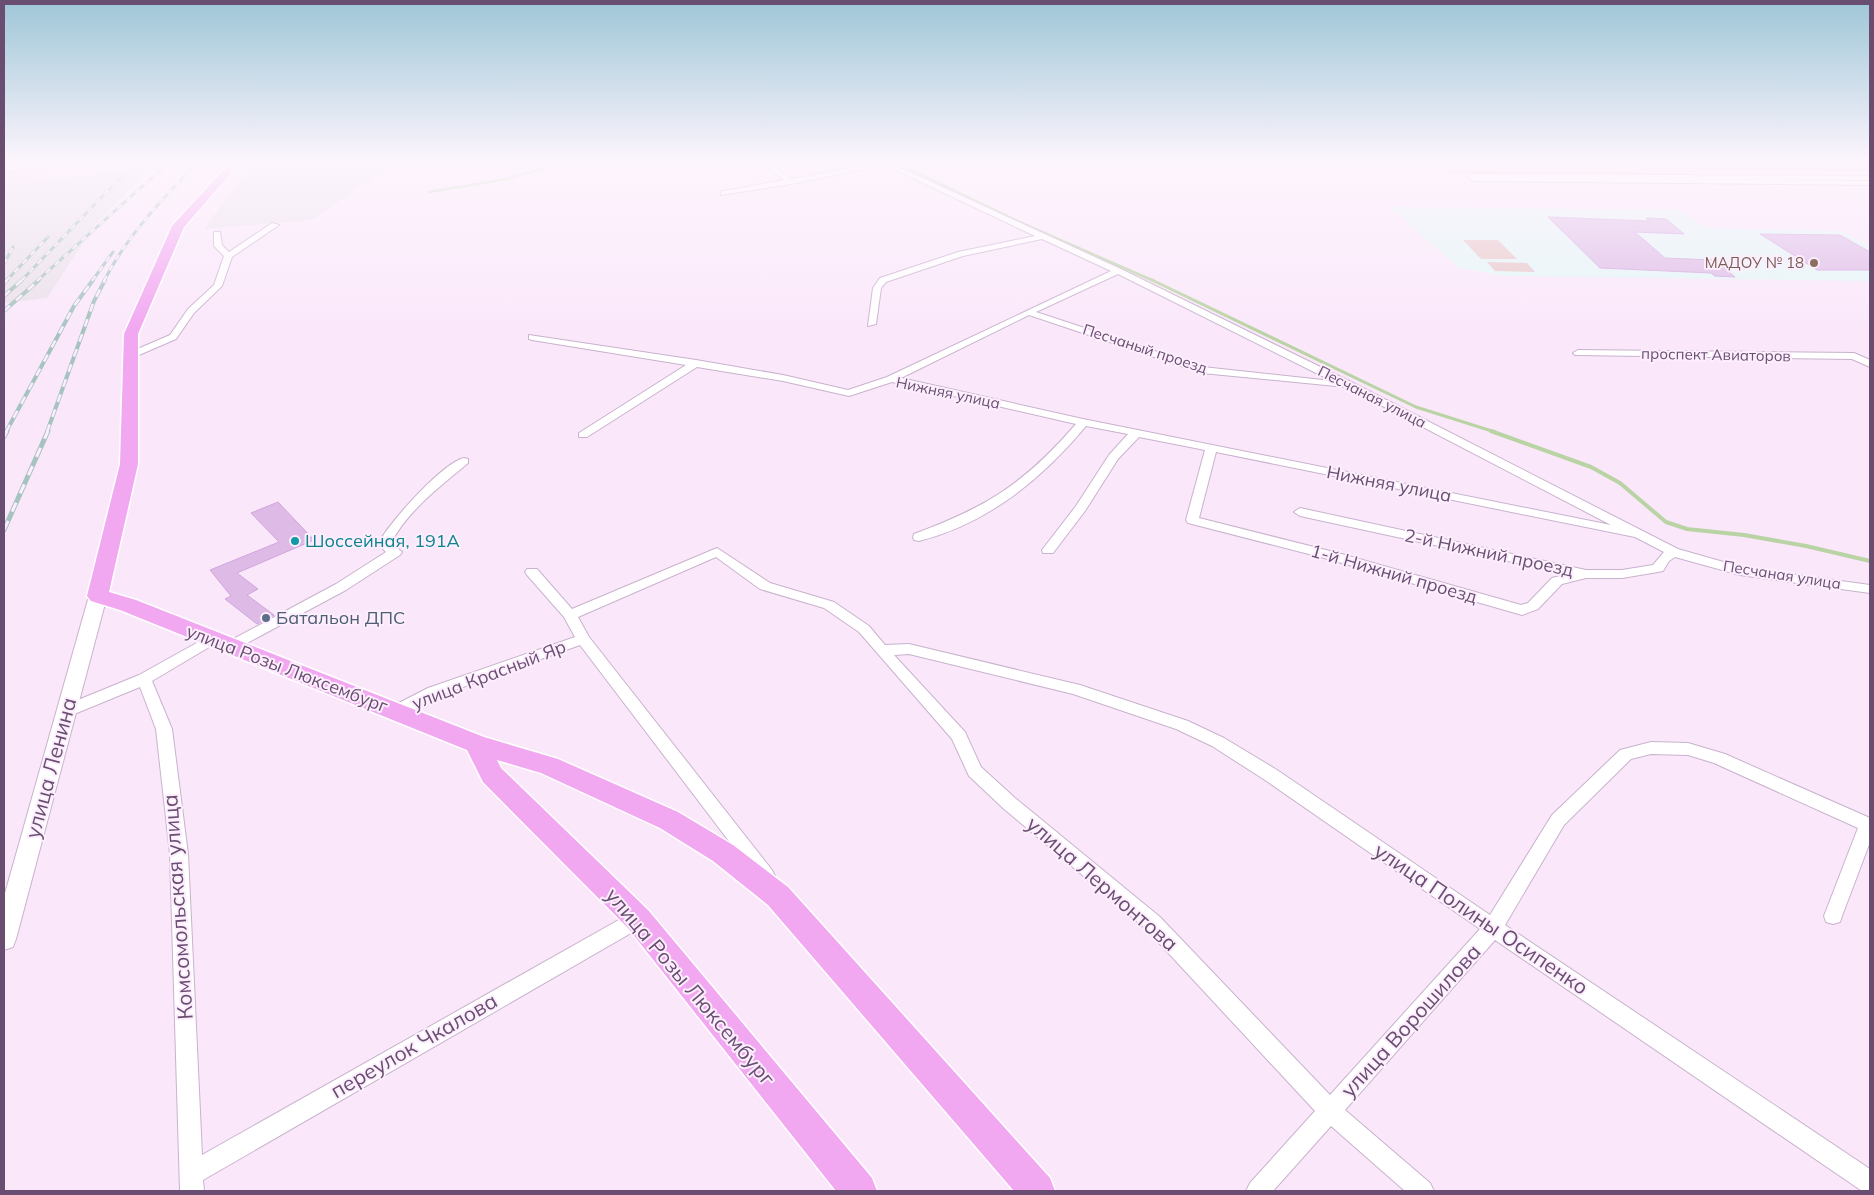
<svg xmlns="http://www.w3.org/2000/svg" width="1874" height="1195" font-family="Mulish,sans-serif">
  <rect width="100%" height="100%" fill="#fae8fa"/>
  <!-- residential -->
  <path fill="#f5ddf6" d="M4,163h55l1,3 -16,13 -40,5z"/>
  <!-- industrial -->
  <g fill="#eae1eb">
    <path d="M253,163h138l-4,5 -76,52 -107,9z"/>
    <path d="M152,167l-58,59 -47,72 -43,5v-118z"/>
  </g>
  <!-- education -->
  <path fill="#e4f6f7" d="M1390,207l288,3 28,18 136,3 28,16v34l-366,-5 -45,-8z"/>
  <!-- green -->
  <g fill="#e7c7c8">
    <path d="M1442,163h428v8l-423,-4z"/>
    <path d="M1450,170l192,2 3,2 -193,-1z"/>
    <path d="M1463,240h35l19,19h-36z"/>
    <path d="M1487,262l40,1 8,9 -40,-1z"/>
  </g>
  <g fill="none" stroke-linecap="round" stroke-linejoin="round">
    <!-- stream-far2 -->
    <g stroke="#bad3a5" stroke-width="2.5">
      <path d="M897,163l118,57 139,61"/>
      <path d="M429,192l78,-13 55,-16"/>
    </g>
    <!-- stream-far1 -->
    <path stroke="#bad3a5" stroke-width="3" d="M1152,280l264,127 79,25"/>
    <!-- stream -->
    <path stroke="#bad3a5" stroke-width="4" d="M1491,431l100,36 29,16 46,39 21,7 57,6 62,11 64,15"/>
  </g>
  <!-- building -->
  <g fill="#ddbbe6" stroke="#d1a4de">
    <path d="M1548,217l101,4 -3,-3 20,1 18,15 -49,-2 30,26 50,2 20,17 -20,-1 -4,-3 -111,-5z"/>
    <path d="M1760,234l80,1 30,17v18h-53z"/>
    <path d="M278,502l36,38 -77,33 21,16 -11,6 27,20 -17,9 -32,-25 6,-3 -21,-26 69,-28 -28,-29z"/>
  </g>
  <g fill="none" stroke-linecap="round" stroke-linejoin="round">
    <!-- minor casing -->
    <g stroke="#c9b2cd" stroke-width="2">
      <g id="minor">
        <path d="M35,163h10l-41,10v-4z"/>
        <path d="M762,163h7l22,16 87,-16h12l231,106 236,116 321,164 63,18 129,18v8l-130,-18 -65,-18 -6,4 -6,10 -5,1 -36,6h-36l-24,6 -24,25 -16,6 -194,-56 -140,-36 -2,-3 19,-70 -66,-13 -21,22 -33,52 -32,42h-10l-1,-3 34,-44 33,-51 19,-21 -42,-8c-44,53 -99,98 -167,115l-5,-1 -1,-3 1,-3c73,-27 111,-51 162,-110l-184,-42 -43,14 -66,-15 -86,-14 -110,70h-8v-4l107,-68 -154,-25 -3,-1v-4l167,25 87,15 65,15 39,-13 224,-106 -69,-32 -79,17 -77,26 -5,6 -5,36 -8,2 5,-38 7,-10 78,-26 77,-16 -150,-71 -94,19 -70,11v-4h3l60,-11zM1118,274l214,107 -129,-14 -167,-55zM1029,315l173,58 144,14 265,138 -528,-106 -182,-41zM1216,452l419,85 29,15 -11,13 -31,5h-36l-286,-62 -6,4 6,4 268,58 -16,4 -24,25 -7,2 -183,-52 -139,-35z"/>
        <path d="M1470,174l400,2v4l-159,-1 159,2v4l-397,-4 -6,-5z"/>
        <path d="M272,223l7,2 -47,32 -10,29 -28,27 -18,26 -44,19h-6v-4l44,-19 18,-26 26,-24 10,-29 -10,-10v-14h6l2,13 7,7z"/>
        <path d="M1578,350l276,3 16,7v7l-18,-8 -277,-4 -2,-2z"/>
        <path d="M464,458l4,1v4c-28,24 -60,47 -77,80l11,9 -2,3 -54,35 -112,60h-10l-2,-3 2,-3 112,-60 50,-32 -8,-8c11,-21 64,-81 86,-86z"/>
        <path d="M717,548l53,35 64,19 35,24 16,19 24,-1 171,41 108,36 36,17 53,32 213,145 62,-100 68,-65 31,-8 37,1 37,11 145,64v24l-28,74 -2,6 -7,2 -7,-2 -2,-6 34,-88 -144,-65 -26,-8 -37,-1 -20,5 -67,66 -59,100 365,244v22h-8l-367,-251 -150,170 85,73 4,8h-29l-74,-65 -58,65h-27l4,-8 65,-72 -169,-182 -143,-121 -34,-32 -17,-37 -93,-107 -35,-24 -64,-19 -44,-32 -138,60 11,20 183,233 3,6 -3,6 -6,2 -6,-2 -180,-237 -142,51 -35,19h-12l-2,-4 2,-4 37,-19 147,-51 -11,-20 -37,-42 -2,-3 2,-3h10l35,40zM909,654l164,40 103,35 36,17 53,34 215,149 -150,166 -170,-178 -145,-119 -34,-31 -16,-35 -71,-77z"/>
        <path d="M211,635l7,5 -2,3 -64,38 20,48 16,125 14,301 429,-242 7,-2 7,2 2,6 -2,6 -442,255 1,11h-24l-10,-337 -14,-125 -16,-42 -73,30 -6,-2 -2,-4 2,-4 78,-32z"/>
      </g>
    </g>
    <!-- tertiary casing -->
    <g stroke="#c9b2cd" stroke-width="2">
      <path id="tertiary" d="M98,590l6,2 3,4 -91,343 -3,8 -9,3v-53l85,-301 3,-4z"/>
    </g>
    <!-- primary casing -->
    <g stroke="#fff" stroke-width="3">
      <path id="primary" d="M230,163h10l-56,64 -46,107v130l-29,128 27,8 348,137 74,22 120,53 55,33 55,42 262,291 5,13h-41l-246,-286 -55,-44 -53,-33 -119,-55 -44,-13 4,8 147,142 224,268 5,13h-41l-208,-263 -145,-146 -16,-32 -347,-140 -29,-9 -4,-5 33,-132 4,-130 48,-108z"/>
    </g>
    <!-- minor -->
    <use href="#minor" fill="#fff" fill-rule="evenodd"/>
    <!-- tertiary -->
    <use href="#tertiary" fill="#fff" fill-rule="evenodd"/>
    <!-- primary -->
    <use href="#primary" fill="#f2a7f1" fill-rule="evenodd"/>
    <!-- rail-far2 casing -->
    <g stroke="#a7c3c1" stroke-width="3">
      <g id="rail-far2">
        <path d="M4,264l9,-17"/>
        <path d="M6,281l42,-44"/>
        <path d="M21,281l104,-108"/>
        <path d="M37,281l131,-118"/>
        <path d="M92,281l21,-29"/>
        <path d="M104,281c22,-44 59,-83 93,-118"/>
      </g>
    </g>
    <!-- rail-far1 casing -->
    <g stroke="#a7c3c1" stroke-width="4">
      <g id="rail-far1">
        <path d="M4,283l3,-3"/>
        <path d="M4,296l18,-16"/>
        <path d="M4,311l35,-31"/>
        <path d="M6,432l68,-126 19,-26"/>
        <path d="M47,432l47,-131 11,-21"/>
      </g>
    </g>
    <!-- rail casing -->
    <g stroke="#a7c3c1" stroke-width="5">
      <g id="rail">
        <path d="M4,437l3,-6"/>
        <path d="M4,530l44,-99"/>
      </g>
    </g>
    <!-- rail-far2 -->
    <use href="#rail-far2" stroke="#fdeefd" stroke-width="2" stroke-dasharray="6" stroke-linecap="butt"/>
    <!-- rail-far1 -->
    <use href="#rail-far1" stroke="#fdeefd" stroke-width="2.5" stroke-dasharray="8" stroke-linecap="butt"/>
    <!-- rail -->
    <use href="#rail" stroke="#fdeefd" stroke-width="3" stroke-dasharray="10" stroke-linecap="butt"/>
  </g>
  <!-- sky -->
  <linearGradient id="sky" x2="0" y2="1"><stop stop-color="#9ec6d7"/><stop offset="0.49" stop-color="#fdf5fd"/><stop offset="1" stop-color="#fdf5fd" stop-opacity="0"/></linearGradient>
  <rect width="1874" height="330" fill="url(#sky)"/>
  <!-- markers -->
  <circle fill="#8d6e63" stroke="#fdeefd" stroke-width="2" cx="1814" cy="263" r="5"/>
  <circle fill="#0f9aa8" stroke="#fdeefd" stroke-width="2" cx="295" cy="541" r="5"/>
  <circle fill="#5c6f8a" stroke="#fdeefd" stroke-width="2" cx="266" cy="618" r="5"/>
  <g text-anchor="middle" stroke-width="4" stroke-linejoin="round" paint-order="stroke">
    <!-- far-education labels -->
    <g font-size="15" fill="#785e54" stroke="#fdeefd" text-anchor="end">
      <text x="1804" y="268">МАДОУ № 18</text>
    </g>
    <!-- far-street labels -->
    <g font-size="15" fill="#694e72" stroke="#fdeefd">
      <text transform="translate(1145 349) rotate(18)" y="5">Песчаный проезд</text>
      <text transform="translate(1716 355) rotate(1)" y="5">проспект Авиаторов</text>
      <text transform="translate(948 393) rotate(12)" y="5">Нижняя улица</text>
      <text transform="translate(1372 397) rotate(27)" y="5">Песчаная улица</text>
      <text transform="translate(1782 575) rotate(9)" y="5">Песчаная улица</text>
    </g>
    <!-- street labels -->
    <g font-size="18" fill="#694e72" stroke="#fdeefd">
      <text transform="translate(1389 484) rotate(11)" y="6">Нижняя улица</text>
      <text transform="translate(1489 553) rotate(12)" y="6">2-й Нижний проезд</text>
      <text transform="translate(1394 574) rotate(16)" y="6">1-й Нижний проезд</text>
      <text transform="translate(287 669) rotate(21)" y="6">улица Розы Люксембург</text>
      <text transform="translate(489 675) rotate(-21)" y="6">улица Красный Яр</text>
    </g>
    <!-- culture labels -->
    <g font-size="18" fill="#0d838f" stroke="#fdeefd" text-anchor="start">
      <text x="305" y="547">Шоссейная, 191А</text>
    </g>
    <!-- service labels -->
    <g font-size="18" fill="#4e5e75" stroke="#fdeefd" text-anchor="start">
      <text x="276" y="624">Батальон ДПС</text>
    </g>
    <!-- near-street labels -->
    <g font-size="21" fill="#694e72" stroke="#fdeefd">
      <text transform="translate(51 768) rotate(-75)" y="7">улица Ленина</text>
      <text transform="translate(1102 884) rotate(41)" y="7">улица Лермонтова</text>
      <text transform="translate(178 907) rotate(-94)" y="7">Комсомольская улица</text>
      <text transform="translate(1481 919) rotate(34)" y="7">улица Полины Осипенко</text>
      <text transform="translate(690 987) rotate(50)" y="7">улица Розы Люксембург</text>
      <text transform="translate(1411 1021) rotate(-48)" y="7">улица Ворошилова</text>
      <text transform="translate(414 1046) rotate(-30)" y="7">переулок Чкалова</text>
    </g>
  </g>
  <!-- border -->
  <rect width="1874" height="1195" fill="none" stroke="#694e72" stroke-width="10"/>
</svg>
